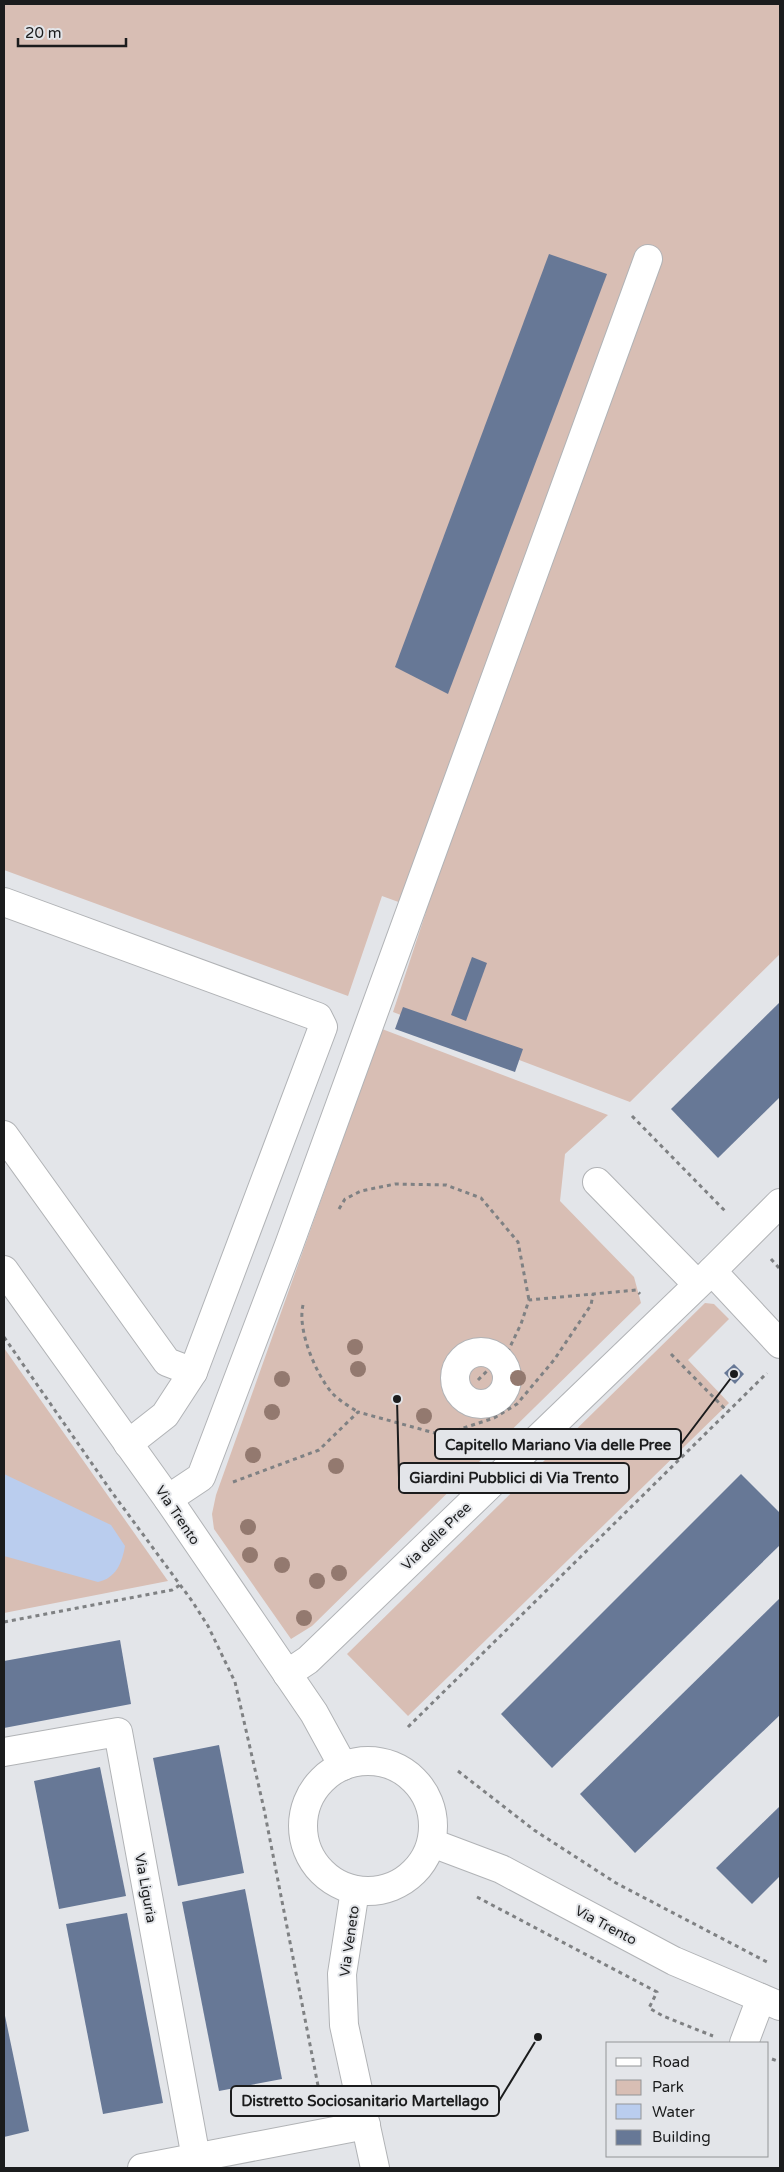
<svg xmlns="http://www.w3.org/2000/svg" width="784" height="2172" font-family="'Varela Round',sans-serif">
  <rect width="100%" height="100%" fill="#e3e5e9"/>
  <!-- green -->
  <g fill="#d8beb4">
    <path d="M4,4h776v950l-150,148 -237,-90 33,-100 -44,-16 -34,100 -344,-126z"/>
    <path d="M382,1029l226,86 -43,39 -5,47 74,76 7,26 -329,323 -21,13 -77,-110 -2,-15 4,-19z"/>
    <path d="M705,1303l9,1 15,15 -41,41 41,43 -321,313 -61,-62z"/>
    <path d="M4,1348l164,233 -164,32z"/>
  </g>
  <!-- water -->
  <path fill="#bacdee" d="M4,1474l107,51 14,21c-3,17 -9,32 -27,36l-94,-26z"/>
  <!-- building -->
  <g fill="#677896">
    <path d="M549,254l58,20 -159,420 -53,-27z"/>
    <path d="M472,957l15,6 -21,58 -15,-6z"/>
    <path d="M780,1002v95l-62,61 -47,-49z"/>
    <path d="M403,1007l120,42 -8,23 -120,-43z"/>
    <path d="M734,1364l10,10 -9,10 -11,-11z"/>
    <path d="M741,1474l39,39v32l-228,223 -51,-54z"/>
    <path d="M780,1598v117l-145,138 -55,-59z"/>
    <path d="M120,1640l11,64 -127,24v-67z"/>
    <path d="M219,1745l25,128 -66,13 -25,-128z"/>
    <path d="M100,1767l26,129 -67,13 -25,-128z"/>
    <path d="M780,1806v70l-28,28 -36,-36z"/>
    <path d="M245,1889l37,190 -63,12 -37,-189z"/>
    <path d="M127,1913l36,190 -60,11 -37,-190z"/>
    <path d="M4,2011l25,120 -25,6z"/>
  </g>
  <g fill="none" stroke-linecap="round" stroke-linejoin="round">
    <!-- minor casing -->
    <g stroke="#b1b3b6" stroke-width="30">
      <g id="minor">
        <path d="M4,902l314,115 5,10 -130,345 -28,43 -37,29"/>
        <path d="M4,1135l163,227 26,10"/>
        <path d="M597,1182l100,102"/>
        <path d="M780,1203l-68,68 68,73"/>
        <path d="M4,1270l164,229 146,214 29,53"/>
        <circle cx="481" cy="1378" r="26"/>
        <path d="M168,1499l33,-22 88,-232 359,-986"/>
        <path d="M287,1674l21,-14 404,-389"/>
        <path d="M4,1752l114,-20 78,426"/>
        <circle cx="368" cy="1826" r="65"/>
        <path d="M432,1843l69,26 173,92 106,45"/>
        <path d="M355,1890l-13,84 2,51 31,143"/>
        <path d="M744,2043l17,-45"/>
        <path d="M142,2168l224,-43"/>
      </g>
    </g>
    <!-- path -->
    <g stroke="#7f8183" stroke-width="3" stroke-dasharray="4 4" stroke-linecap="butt">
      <path d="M632,1116l94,96"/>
      <path d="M339,1209l6,-10 16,-8 34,-7 51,1 35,13 37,44 11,58"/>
      <path d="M771,1259l9,10"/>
      <path d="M303,1305c-6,25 13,70 30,89 7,7 17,13 25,18"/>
      <path d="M4,1337l107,154 81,110 16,25 27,56 29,127 57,292"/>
      <path d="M671,1354l57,58"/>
      <path d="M478,1380l31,-31 12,-25 8,-24 107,-10 4,4"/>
      <path d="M233,1482l86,-32 39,-38 84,23 52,-17 23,-14 37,-44 37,-55 2,-11"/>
      <path d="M4,1622l168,-32 8,-5"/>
      <path d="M408,1727l359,-354"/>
      <path d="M458,1771l76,59 82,53 151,79"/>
      <path d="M477,1897l180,95 -8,16 14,8 50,20"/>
      <path d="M772,2059l8,3"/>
    </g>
    <!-- minor -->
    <use href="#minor" stroke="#fff" stroke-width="28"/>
  </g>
  <!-- trees -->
  <g fill="#93796f">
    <circle cx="355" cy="1347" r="8"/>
    <circle cx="358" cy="1369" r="8"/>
    <circle cx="518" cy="1378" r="8"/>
    <circle cx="282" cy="1379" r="8"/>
    <circle cx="272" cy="1412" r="8"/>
    <circle cx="424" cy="1416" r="8"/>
    <circle cx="253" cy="1455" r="8"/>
    <circle cx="336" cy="1466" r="8"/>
    <circle cx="248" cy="1527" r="8"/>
    <circle cx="250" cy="1555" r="8"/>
    <circle cx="282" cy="1565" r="8"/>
    <circle cx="339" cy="1573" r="8"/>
    <circle cx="317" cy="1581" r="8"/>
    <circle cx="304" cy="1618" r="8"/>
  </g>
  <g text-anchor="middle" stroke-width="4" stroke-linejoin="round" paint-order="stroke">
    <!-- street labels -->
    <g font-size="14" fill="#1b1c1d" stroke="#e3e5e9">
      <text transform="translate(178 1515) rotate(56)" y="5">Via Trento</text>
      <text transform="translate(436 1536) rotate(-44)" y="5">Via delle Pree</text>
      <text transform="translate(146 1888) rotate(80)" y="5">Via Liguria</text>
      <text transform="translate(606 1925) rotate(28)" y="5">Via Trento</text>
      <text transform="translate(349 1941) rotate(-82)" y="5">Via Veneto</text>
    </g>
  </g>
  <!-- callouts -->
  <path fill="none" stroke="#1b1c1d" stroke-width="2" d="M734 1374L681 1444M397 1399L399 1478M538 2037L499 2101"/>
  <g fill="#1b1c1d" stroke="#e3e5e9" stroke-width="2">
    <circle cx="734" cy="1374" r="5"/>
    <circle cx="397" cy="1399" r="5"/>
    <circle cx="538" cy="2037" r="5"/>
  </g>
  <g fill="#e3e5e9" stroke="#1b1c1d" stroke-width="2">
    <rect x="435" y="1429" width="246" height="30" rx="5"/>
    <rect x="399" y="1463" width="230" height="30" rx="5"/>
    <rect x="231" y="2086" width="268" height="30" rx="5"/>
  </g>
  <g font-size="15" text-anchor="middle" font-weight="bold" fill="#1b1c1d">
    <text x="558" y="1450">Capitello Mariano Via delle Pree</text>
    <text x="514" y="1483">Giardini Pubblici di Via Trento</text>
    <text x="365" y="2106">Distretto Sociosanitario Martellago</text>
  </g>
  <!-- border -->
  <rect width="784" height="2172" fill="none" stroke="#1b1c1d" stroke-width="10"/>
  <!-- legend -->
  <rect x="606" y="2042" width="162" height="115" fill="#e3e5e9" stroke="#939597"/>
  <rect x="616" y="2058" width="25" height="8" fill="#ffffff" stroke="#939597"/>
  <text x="652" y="2067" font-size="15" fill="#1b1c1d">Road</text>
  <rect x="616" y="2080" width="25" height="15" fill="#d8beb4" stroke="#939597"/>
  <text x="652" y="2092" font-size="15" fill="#1b1c1d">Park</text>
  <rect x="616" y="2104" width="25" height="15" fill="#bacdee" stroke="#939597"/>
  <text x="652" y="2117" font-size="15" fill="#1b1c1d">Water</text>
  <rect x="616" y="2130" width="25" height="15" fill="#677896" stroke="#939597"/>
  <text x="652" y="2142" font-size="15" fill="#1b1c1d">Building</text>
  <!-- scale -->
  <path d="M18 38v8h108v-8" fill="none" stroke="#1b1c1d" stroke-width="2.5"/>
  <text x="25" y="38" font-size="15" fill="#1b1c1d" stroke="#e3e5e9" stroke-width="4" paint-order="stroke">20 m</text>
</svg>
